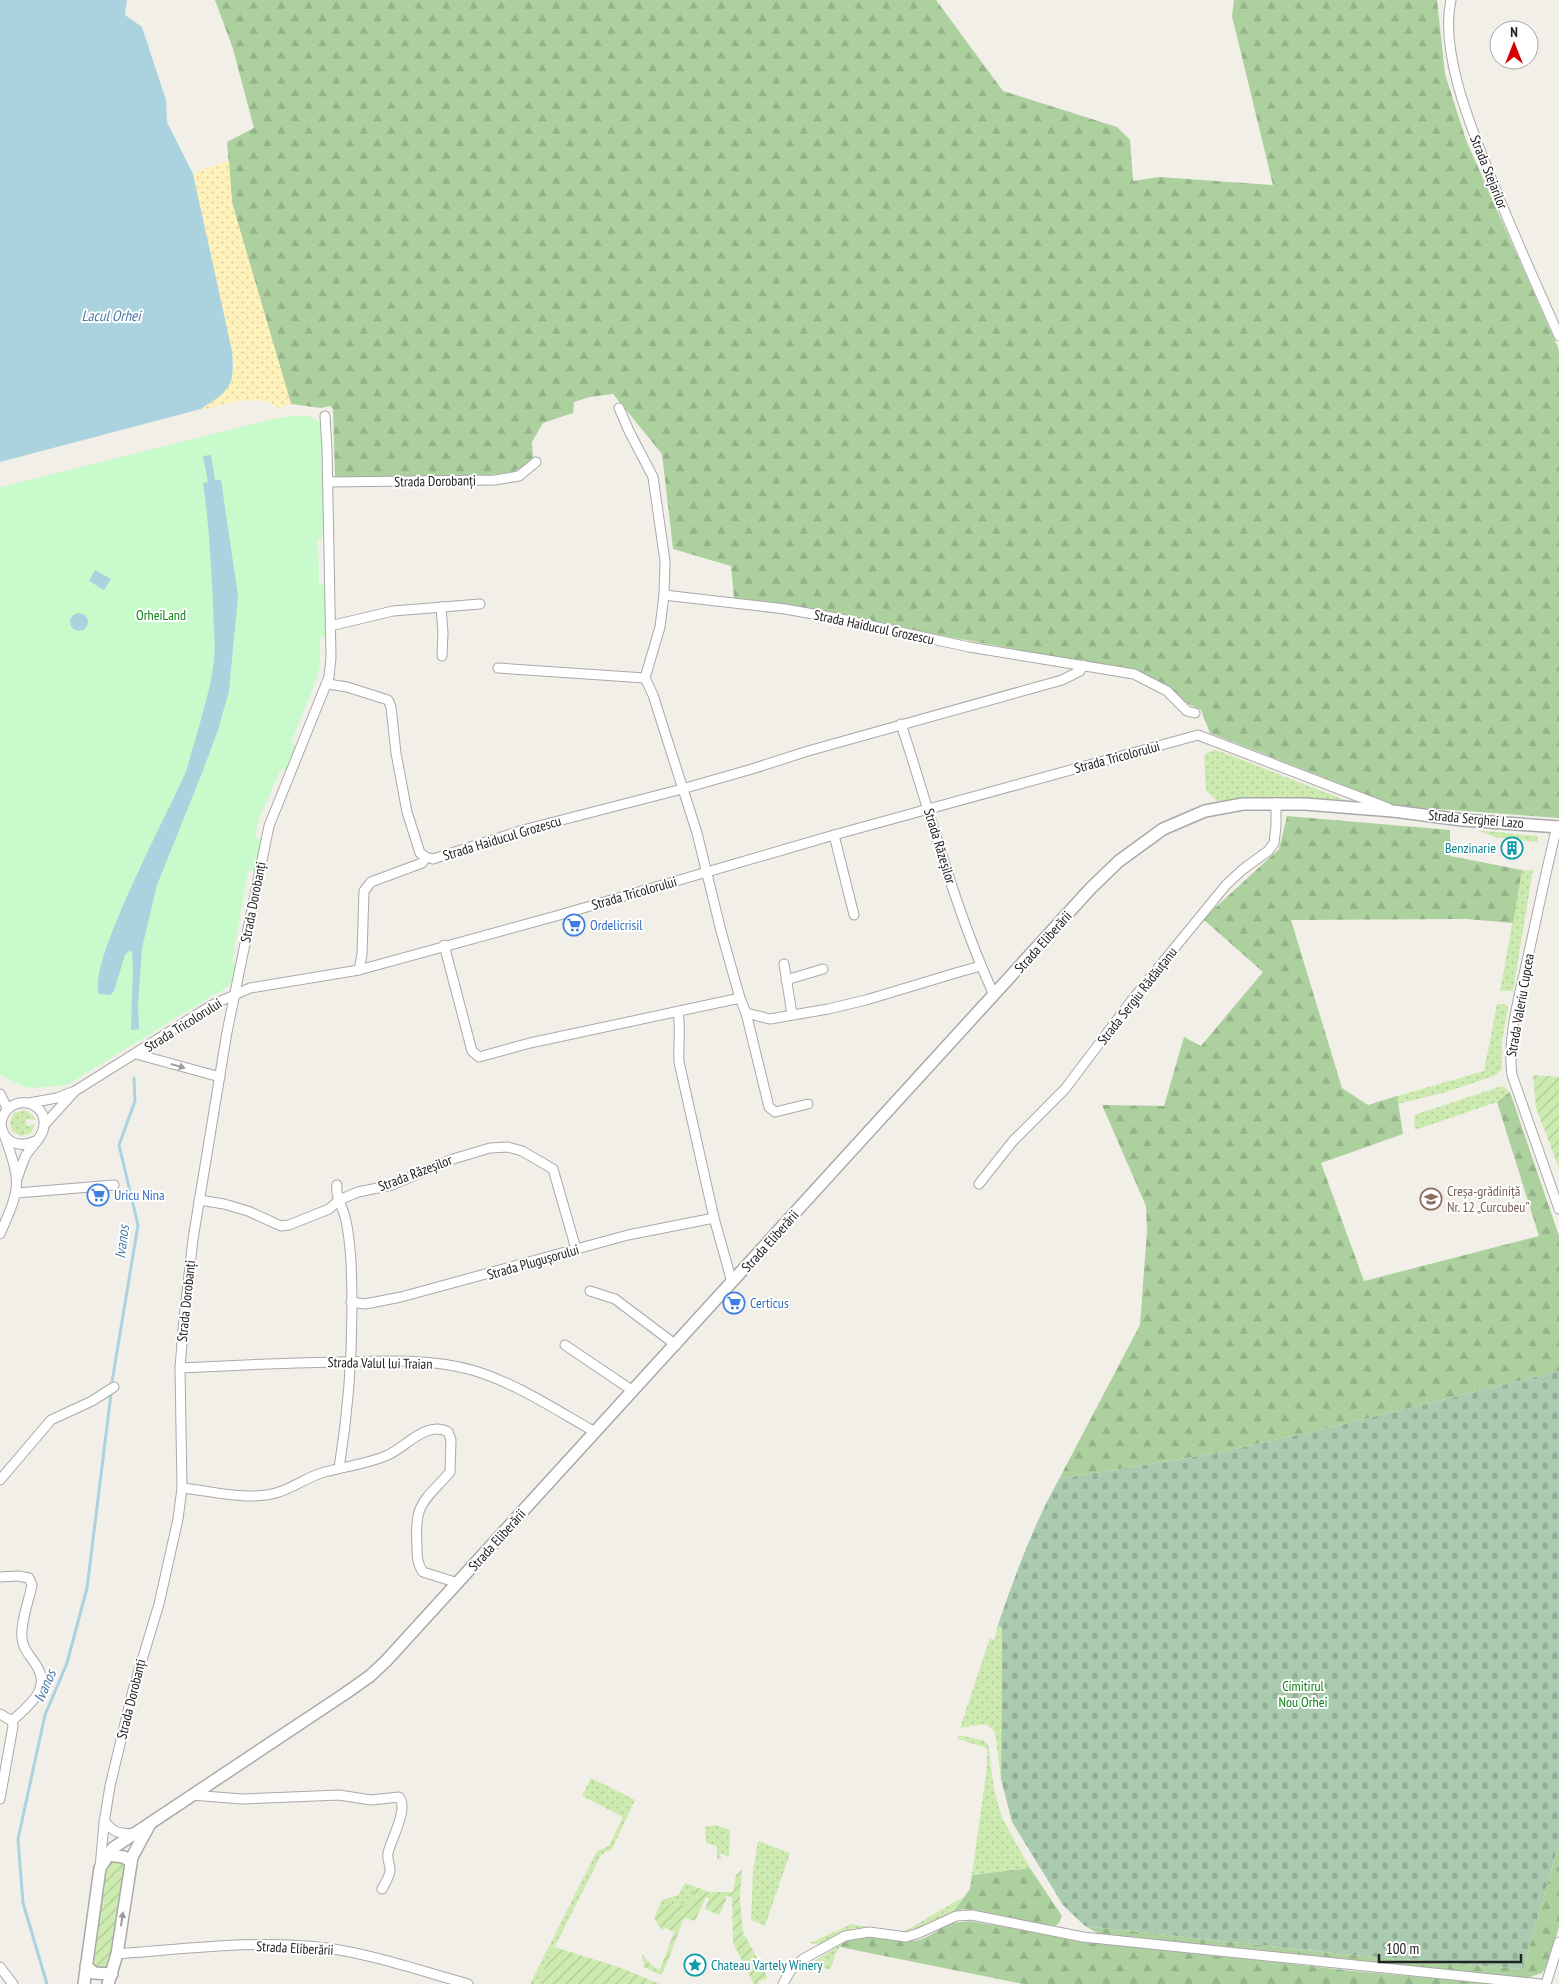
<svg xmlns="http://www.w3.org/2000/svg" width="1559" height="1984" font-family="'PT Sans Narrow',sans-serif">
  <defs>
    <pattern id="grass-dots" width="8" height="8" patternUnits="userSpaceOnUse" patternTransform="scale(1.25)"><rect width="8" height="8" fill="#cdebb0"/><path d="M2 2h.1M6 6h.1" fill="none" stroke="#b0c997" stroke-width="1.8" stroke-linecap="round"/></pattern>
    <pattern id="forest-firs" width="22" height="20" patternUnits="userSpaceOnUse" patternTransform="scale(1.25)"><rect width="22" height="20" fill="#add19e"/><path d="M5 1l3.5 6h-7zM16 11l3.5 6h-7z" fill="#95b388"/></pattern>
    <pattern id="sand-dots" width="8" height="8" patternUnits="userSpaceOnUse" patternTransform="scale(1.25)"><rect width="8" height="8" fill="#fff1ba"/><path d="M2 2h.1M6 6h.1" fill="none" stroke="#dacea0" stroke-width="1.8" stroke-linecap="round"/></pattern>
    <pattern id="cemetery-stones" width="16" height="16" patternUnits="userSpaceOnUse" patternTransform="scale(1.25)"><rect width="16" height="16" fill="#aacbaf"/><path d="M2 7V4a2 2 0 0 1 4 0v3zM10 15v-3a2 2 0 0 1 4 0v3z" fill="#92ae96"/></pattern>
    <pattern id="garden-furrows" width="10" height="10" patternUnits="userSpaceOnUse" patternTransform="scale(1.25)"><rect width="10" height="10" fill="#cdebb0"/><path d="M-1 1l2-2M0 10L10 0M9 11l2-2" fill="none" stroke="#b0c997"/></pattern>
  </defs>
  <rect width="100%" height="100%" fill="#f2efe9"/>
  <!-- grass -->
  <g fill="url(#grass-dots)">
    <path d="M1215,750l4,1 126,49 -79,-3 -49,4 -11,-10 -2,-33 2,-5z"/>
    <path d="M1477,830l60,6 1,6 -44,-5z"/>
    <path d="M1522,870h11l-20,121h-13z"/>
    <path d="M1497,1004h8l3,4 -6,32v29l-8,7 -48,16 -48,12 -1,-8 87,-25z"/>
    <path d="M1502,1086l8,6 -13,10 -82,28 -1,-15z"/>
    <path d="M24,1110l9,5 2,5 -9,-1v7l9,-2 -4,9 -10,3 -9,-5 -2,-9 4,-9z"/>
    <path d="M998,1625l4,2 -1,152 -6,-47 -9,-8 -26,4 30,-90 4,2z"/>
    <path d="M958,1735l25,5 5,4 6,45 8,29 28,50 -58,7 15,-109v-18l-29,-9z"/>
    <path d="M591,1778l44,22 -23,49 -11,6 -65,129h-6l67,-133 12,-5 14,-29 -41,-21z"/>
    <path d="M715,1825l15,5 -1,27 -9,-4 1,7 -4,-2v-12l-11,-3 -1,-16z"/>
    <path d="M758,1841l32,12 -25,73 -14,-6 2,-48z"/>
    <path d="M685,1883l11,4 -7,18 -29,-1 2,-4 16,-5z"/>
    <path d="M963,1897l-10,15 -44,20 -8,1 -48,-5 -33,17 -10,-2 41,-19 49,8 12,-5z"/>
    <path d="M843,1943l-7,10 -6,17 -19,-7z"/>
  </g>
  <!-- forest -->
  <g fill="url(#forest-firs)">
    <path d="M215,0h721l67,91 114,36 13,13 3,41 27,-4 113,8 -41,-169 2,-16h203l8,74 21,66 93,210v468l-162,-12 -187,-73 -9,-23 -14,-7 -20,-17 -31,-15 -402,-73 -3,-32 -58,-17 -11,-95 -49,-60 -23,3 -16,5 -1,11 -30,10 -11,19 1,15 -10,10 -11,5 -30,4 -147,1 -2,-68 -3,-3 -9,2 -30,-4 -59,-201 -5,-61 27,-14 -21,-79z"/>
    <path d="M1287,816l163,14v26l72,14 -9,53 -47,-4 -175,1 51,168 26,17 29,-9 6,38 -82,29 43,118 175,-45 -42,-134 13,-10 49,144v135l-222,55 -120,27 -158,26 81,-154 7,-94 -1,-25 -44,-101 62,1 20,-69 17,9 62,-74 -60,-53 76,-70z"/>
    <path d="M1559,1843v84l-11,37 -6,9 -15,5 -428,-44 -14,-8 267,29 171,14z"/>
    <path d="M1030,1868l32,48 -3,7 -4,3 -92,-17 -10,3 17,-23 2,-14z"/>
    <path d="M969,1921l120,20 264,30 145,13h-475l-183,-37c12,-19 53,-5 71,-6 16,0 27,-13 42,-18 5,-1 11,-1 16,-2z"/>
  </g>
  <!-- sand -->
  <path fill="url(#sand-dots)" d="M229,161l3,42 59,201 -13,4c-19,-16 -58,-3 -79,3l23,-16 12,-25 -2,-19 -39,-177 10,-5z"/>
  <!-- cemetery -->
  <path fill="url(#cemetery-stones)" d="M1559,1371v472l-36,126 -171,-14 -267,-29 -22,-21 -51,-83 -11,-43 1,-151 -4,-3c17,-50 35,-99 61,-146l158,-26 120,-27z"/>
  <!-- park -->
  <path fill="#c8facc" d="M296,416c10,0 20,-1 25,9l3,87 -2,27 -4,1 1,44h7v53h-6v26l-3,15 -26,65 6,3 -10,25 -6,-2 -22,50 -4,18 6,2 -6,32h-7l-16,91 6,2c-5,19 -8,24 -26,32l-145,89 -32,3 -10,-1 -25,-12v-588l272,-68z"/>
  <!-- garden -->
  <g fill="url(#garden-furrows)">
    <path d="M1533,1075l26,2v91l-23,-60z"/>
    <path d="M111,1859l12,3 3,5 -15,97 -4,5h-10l-6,-6 15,-99z"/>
    <path d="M742,1870l-2,29 3,33 25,46 -10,4 1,2h-5l-21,-41 -1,-46 -7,-1 1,4 -7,15 -14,-6 4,-10 -3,-2 -11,24 -11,-3 -20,53 -3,4 -17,-8 -2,-14 6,9 10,8 3,-3 13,-35 -9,-4 -3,2 -8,-12 6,-14 29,1 7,-18 13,5h24l3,-17z"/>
    <path d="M555,1947l66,21 39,16h-124z"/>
  </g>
  <!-- water -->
  <g fill="#aad3df">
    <path d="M0,0h127l-2,15 17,12 24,73 1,22 26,52 39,177c3,36 -2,39 -31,58l-201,53z"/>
    <path d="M211,455l4,25h6l17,116 -9,95 -11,39 -16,43 -45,112 -15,63 -4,57 1,24 -8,1 2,-62 -1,-16 -3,-1 -4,4 -11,36 -4,4 -11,-1c-12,-30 70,-183 86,-220 4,-10 6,-22 10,-33 7,-26 16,-54 19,-81 2,-18 -1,-38 -1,-57 -2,-40 -4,-80 -10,-120l5,-1 -5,-26z"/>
    <path d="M95,570l16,9 -7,11 -15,-9z"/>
    <circle cx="79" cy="622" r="9"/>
  </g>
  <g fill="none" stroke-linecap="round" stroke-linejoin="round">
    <!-- stream -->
    <g stroke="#aad3df" stroke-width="3">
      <path d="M112,1382l26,-157 -19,-80 16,-44 -1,-23"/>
      <path d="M47,1984l-24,-81 -5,-64 27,-124 22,-52 20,-75 24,-194"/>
    </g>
    <!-- minor casing -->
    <g stroke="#a9a9a9" stroke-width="11">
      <g id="minor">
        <path d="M1451,0c-11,48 17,120 35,165 22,58 48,114 73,171"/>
        <path d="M619,408l10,23 24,46 12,84 -1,34 -4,32 -15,51 8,17 44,138 24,98 19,67 6,15 23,94 6,5 33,-8"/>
        <path d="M328,482l167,-2 24,-4 17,-14"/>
        <path d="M664,595l121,14 51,9 133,29 165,27 33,17 20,20 8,2"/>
        <path d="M441,607l2,26 -1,23"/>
        <path d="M330,626l63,-15 87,-7"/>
        <path d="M498,668l147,10"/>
        <path d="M328,684l19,3 41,13 3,7 5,46 11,59 13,41 6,4 7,2 90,-29 159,-41 70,-20 56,-18 254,-71 18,-9 3,-6"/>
        <path d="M901,724c30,91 53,184 93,271"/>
        <path d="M1557,826c-11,45 -20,90 -30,135 -8,37 -20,76 -15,114l47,134"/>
        <path d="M834,835l20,80"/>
        <path d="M444,945l28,106 7,6 51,-14 210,-45"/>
        <path d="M784,964l8,50"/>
        <path d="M359,970l3,-16 2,-63 7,-9 51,-19 4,-6"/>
        <path d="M786,980l37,-11"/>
        <path d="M678,1012c3,17 0,33 1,50l35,156 18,64"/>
        <path d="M746,1013l24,6 58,-10 38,-9 93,-28 22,-6"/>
        <path d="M136,1054l84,23"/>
        <path d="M0,1094l7,14"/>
        <path d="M29,1103l28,-5 15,-6"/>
        <path d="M44,1125l31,-34 137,-86 38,-17 109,-18 197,-54 278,-81 364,-100 190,73"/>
        <path d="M18,1177c2,-8 5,-15 8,-22 6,-9 17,-18 18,-29 3,-28 -38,-33 -43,-3 1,19 18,26 34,18"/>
        <path d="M979,1184l34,-43 52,-52 67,-89 94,-115 16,-15 26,-19 6,-8 2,-17v-23"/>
        <path d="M337,1185c-2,11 5,20 8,32 4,15 5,30 6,45 3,69 -1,139 -12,206"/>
        <path d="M17,1193l97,-8"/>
        <path d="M199,1200l25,4 24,7 33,15 8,-1 40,-16 10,-9 19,-8 34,-7 61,-26 37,-11 18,-1 14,4 31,18 23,80"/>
        <path d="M0,1234c20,-46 22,-49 5,-97"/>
        <path d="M590,1291l25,8 61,46"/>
        <path d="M351,1302l14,2 36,-7 227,-62 86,-17"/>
        <path d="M565,1345l68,46"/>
        <path d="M180,1368c53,-3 107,-5 160,-6 45,-1 89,-4 132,8 44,13 84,40 123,62"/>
        <path d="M0,1480l51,-60 41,-19 22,-14"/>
        <path d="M182,1488c30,3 65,13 94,5 18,-5 32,-17 49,-21 21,-6 43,-8 63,-17 18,-8 39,-35 60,-23l3,8 -1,32c-26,30 -36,30 -33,74 0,9 0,18 6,26l35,11"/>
        <path d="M0,1577l18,-1 11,2 3,7c-3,15 -12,39 -10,53 1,12 8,17 14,27 16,24 -7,40 -24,56"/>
        <path d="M0,1714l12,7 1,5 -13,73"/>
        <path d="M192,1795l50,4 97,-4 32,5 28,-3c10,12 -8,42 -11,56 -1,6 1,9 2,15 1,7 -5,15 -8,21"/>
        <path d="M104,1820c8,12 16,15 30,13"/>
        <path d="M100,1868l4,-45 6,-37 23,-96 26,-86 19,-85 4,-31 -2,-120 4,-50 9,-79 34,-207 42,-206 60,-149 2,-19 -4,-209 -2,-33"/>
        <path d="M117,1954c69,-5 141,-15 210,-6 48,7 94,23 141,36"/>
        <path d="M0,1967l13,17"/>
        <path d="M783,1984l7,-13 13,-12 42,-23 24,-4 37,5 13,-4 37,-17 16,-1 111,22 457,47"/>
        <path d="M1546,1984l13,-42"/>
      </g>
    </g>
    <!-- tertiary casing -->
    <g stroke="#a9a9a9" stroke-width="14">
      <g id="tertiary">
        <path d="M108,1855l16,2 7,5"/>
        <path d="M86,1966l8,7 18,1"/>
        <path d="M84,1984l16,-116 13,-20 233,-155 24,-17 16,-15 705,-773 28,-27 44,-32 42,-18 38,-7h62l88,7 69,9 97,7"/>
        <path d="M108,1984l9,-30 15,-97 18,-33"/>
      </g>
    </g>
    <!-- minor -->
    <use href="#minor" stroke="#fff" stroke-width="9"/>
    <!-- tertiary -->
    <use href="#tertiary" stroke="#fff" stroke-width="11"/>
  </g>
  <!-- one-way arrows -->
  <defs><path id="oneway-solid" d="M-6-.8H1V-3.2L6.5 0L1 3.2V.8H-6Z" transform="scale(1.25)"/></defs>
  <g fill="#9c9c9c">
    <use href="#oneway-solid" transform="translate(178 1066) rotate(16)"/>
    <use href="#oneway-solid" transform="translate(122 1919) rotate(-82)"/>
  </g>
  <!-- icons -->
  <defs>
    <g id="building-ring" transform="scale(1.125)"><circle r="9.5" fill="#fff" stroke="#0f9aa8" stroke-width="1.5"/><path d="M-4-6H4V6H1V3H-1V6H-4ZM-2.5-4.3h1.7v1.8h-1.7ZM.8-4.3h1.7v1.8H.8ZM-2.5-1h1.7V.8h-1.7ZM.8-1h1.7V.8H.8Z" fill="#0f9aa8"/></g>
    <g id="supermarket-ring" transform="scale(1.125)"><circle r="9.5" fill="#fff" stroke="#3f7fe0" stroke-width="1.5"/><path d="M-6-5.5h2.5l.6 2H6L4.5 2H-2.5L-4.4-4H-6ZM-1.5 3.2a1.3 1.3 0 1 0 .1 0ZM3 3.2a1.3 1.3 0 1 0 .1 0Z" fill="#3f7fe0"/></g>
    <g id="school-ring" transform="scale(1.125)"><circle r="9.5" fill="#fff" stroke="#8d6e63" stroke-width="1.5"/><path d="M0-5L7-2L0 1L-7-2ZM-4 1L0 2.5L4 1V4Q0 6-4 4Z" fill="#8d6e63"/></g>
    <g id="sight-ring" transform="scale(1.125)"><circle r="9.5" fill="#fff" stroke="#0f9aa8" stroke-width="1.5"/><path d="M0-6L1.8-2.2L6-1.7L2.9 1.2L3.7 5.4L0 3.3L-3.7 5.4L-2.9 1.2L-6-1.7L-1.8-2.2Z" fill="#0f9aa8"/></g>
  </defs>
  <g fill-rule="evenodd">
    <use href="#building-ring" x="1512" y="848"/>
    <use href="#supermarket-ring" x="574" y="925"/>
    <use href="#supermarket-ring" x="98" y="1195"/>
    <use href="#school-ring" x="1431" y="1199"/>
    <use href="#supermarket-ring" x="734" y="1303"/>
    <use href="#sight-ring" x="695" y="1965"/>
  </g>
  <g text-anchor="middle" stroke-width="4" stroke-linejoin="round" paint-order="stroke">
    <!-- street labels -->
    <g font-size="14" fill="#222" stroke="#fff">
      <text transform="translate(1489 172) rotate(68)" y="5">Strada Stejarilor</text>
      <text transform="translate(435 481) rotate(-1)" y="5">Strada Dorobanți</text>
      <text transform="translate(874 627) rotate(12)" y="5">Strada Haiducul Grozescu</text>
      <text transform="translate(1117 757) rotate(-15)" y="5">Strada Tricolorului</text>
      <text transform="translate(1476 819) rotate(5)" y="5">Strada Serghei Lazo</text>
      <text transform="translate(502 838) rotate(-17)" y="5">Strada Haiducul Grozescu</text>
      <text transform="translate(940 846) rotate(73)" y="5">Strada Răzeșilor</text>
      <text transform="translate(634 893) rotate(-16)" y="5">Strada Tricolorului</text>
      <text transform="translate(253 902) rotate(-79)" y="5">Strada Dorobanți</text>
      <text transform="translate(1043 942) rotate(-48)" y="5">Strada Eliberării</text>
      <text transform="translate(1137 996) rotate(-52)" y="5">Strada Sergiu Rădăuțanu</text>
      <text transform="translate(1520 1005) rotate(-80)" y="5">Strada Valeriu Cupcea</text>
      <text transform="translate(183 1025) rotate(-32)" y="5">Strada Tricolorului</text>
      <text transform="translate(415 1173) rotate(-21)" y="5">Strada Răzeșilor</text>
      <text transform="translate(770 1241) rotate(-48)" y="5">Strada Eliberării</text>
      <text transform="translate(533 1262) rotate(-16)" y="5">Strada Plugușorului</text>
      <text transform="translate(186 1301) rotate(-84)" y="5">Strada Dorobanți</text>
      <text transform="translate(380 1363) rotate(1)" y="5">Strada Valul lui Traian</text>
      <text transform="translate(497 1540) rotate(-48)" y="5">Strada Eliberării</text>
      <text transform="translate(131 1699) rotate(-76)" y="5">Strada Dorobanți</text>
      <text transform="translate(295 1948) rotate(3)" y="5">Strada Eliberării</text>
    </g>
    <!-- park labels -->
    <g font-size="14" fill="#0c8416" stroke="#fff">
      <text x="161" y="620">OrheiLand</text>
      <text x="1303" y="1691">Cimitirul<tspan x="1303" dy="16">Nou Orhei</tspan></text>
    </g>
    <!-- culture labels -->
    <g font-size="14" fill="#0d838f" stroke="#fff" text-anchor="end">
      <text x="1496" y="853">Benzinarie</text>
      <text x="711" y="1970" text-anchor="start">Chateau Vartely Winery</text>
    </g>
    <!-- shop labels -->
    <g font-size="14" fill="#366cbe" stroke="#fff" text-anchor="start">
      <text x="590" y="930">Ordelicrisil</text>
      <text x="114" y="1200">Uricu Nina</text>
      <text x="750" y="1308">Certicus</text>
    </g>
    <!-- education labels -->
    <g font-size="14" fill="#785e54" stroke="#fff" text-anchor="start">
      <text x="1447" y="1196">Creșa-grădiniță<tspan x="1447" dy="16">Nr. 12 „Curcubeu”</tspan></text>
    </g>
    <!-- water labels -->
    <g font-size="15" font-style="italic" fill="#4a7aab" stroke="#fff">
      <text x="111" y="321">Lacul Orhei</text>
      <text transform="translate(122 1242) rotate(-83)" y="5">Ivanos</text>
      <text transform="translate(45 1686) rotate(-67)" y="5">Ivanos</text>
    </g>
  </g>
  <!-- north arrow -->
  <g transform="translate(1514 45)"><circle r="24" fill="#ffffff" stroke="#a7a7a7"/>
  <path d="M0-4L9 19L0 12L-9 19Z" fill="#d40000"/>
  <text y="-8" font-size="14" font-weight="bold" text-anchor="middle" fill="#222222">N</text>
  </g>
  <!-- scale -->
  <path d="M1379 1954v8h142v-8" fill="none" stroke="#222222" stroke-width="2.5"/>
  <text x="1386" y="1954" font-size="15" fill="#222222" stroke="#ffffff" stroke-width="4" paint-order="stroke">100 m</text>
</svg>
